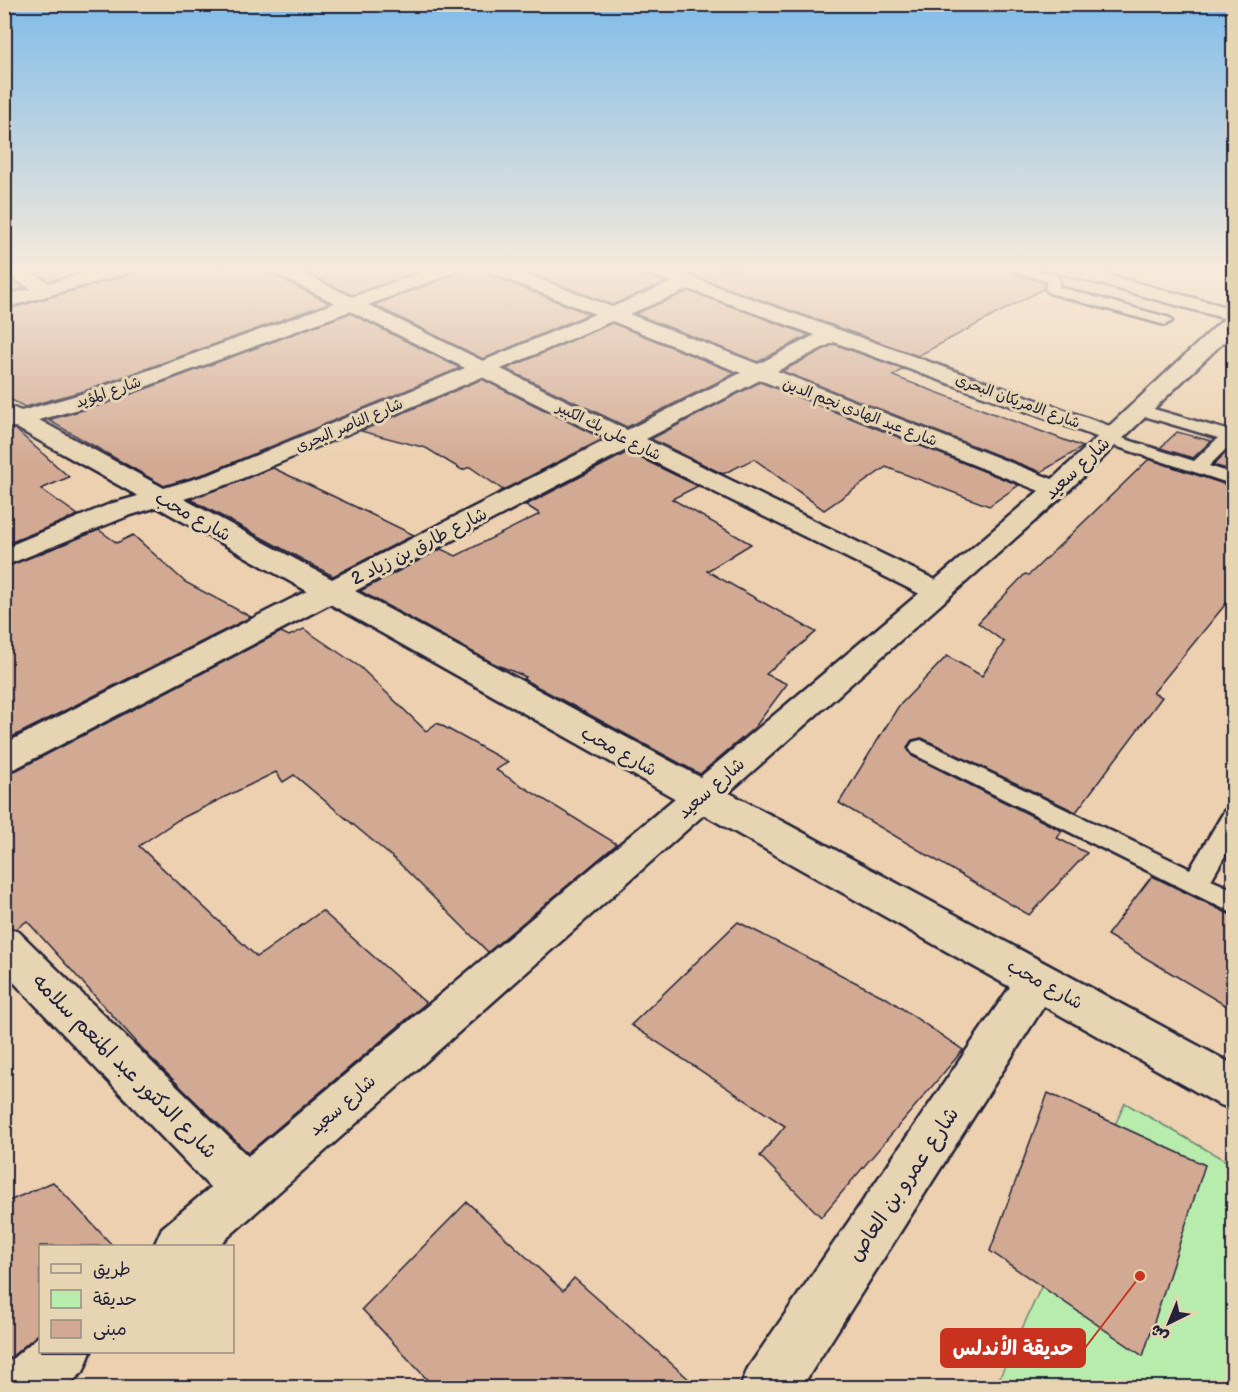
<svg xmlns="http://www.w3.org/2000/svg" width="1238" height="1392" font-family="'Balsamiq Sans','Playpen Sans Arabic',sans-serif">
  <rect width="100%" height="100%" fill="#ecd0af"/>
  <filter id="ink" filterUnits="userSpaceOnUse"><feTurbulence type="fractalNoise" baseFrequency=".0167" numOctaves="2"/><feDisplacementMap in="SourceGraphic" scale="12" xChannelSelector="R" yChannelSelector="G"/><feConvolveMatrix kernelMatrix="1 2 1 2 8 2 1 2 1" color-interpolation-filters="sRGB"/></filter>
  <g filter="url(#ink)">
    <!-- green -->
    <path fill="#b8ecad" stroke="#6d8774" stroke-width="1.5" d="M1125,1103l108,62v222l-238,1z"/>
    <!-- building -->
    <g fill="#d2aa94" stroke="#22223b" stroke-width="1.5">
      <path d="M28,269h67l-46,12z"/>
      <path d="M133,269h136l4,6 56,28 -242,87 -62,17 -21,-11v-86l125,-35z"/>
      <path d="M298,269h127l-73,26z"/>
      <path d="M458,269h28l4,6 99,39 -106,45 -109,-54 80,-30z"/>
      <path d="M518,269h123l4,6 21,7 -54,23z"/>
      <path d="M674,269h338l3,5 29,9 -1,6 -125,67z"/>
      <path d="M4,275l21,13 -21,6z"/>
      <path d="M689,291l120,44 -51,27 -123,-48z"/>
      <path d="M350,313l110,55 -250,104 -46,14 -116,-66 57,-16z"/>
      <path d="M612,323l124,50 -109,54 -121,-58z"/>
      <path d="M834,344l69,25 -10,7 190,71 -42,25 -259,-101z"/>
      <path d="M482,379l121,60 -100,51 -33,-23 -8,3 -36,-22 -65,-17z"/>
      <path d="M760,382l259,103 -30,21 -103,-39 -62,43 -70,-51 -31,15 -72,-35z"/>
      <path d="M15,429l54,48 -28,12 37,26 -74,30v-115z"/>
      <path d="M1177,432l34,9 -18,17 -33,-10z"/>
      <path d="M1232,447h1v24l-20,-6z"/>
      <path d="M628,452l70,34 -26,13 79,45 -44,27 109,61 -50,42 21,10 -32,43 -55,47 -177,-95 3,-2 -33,-14 -133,-72 81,-42 15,7 84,-42 -14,-9z"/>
      <path d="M1149,459l84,28v108l-80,98 9,4 -86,115 -154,-74 -10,2 -5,7 5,9 150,75 -5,7 30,15 -58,62 -190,-112 59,-96 49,-51 35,20 22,-34 -26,-19 47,-49 4,1z"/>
      <path d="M273,468l83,39 58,28 -81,41 -143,-77z"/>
      <path d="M99,530l18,13 16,-8 52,47 66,35 -247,124v-173z"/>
      <path d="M304,629l56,38 66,64 11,-8 71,39 -12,8 121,74 -129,108 -90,-90 -104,-87 -11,7 -7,-10 -98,48 -39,26 118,111 65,-46 104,92 -178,150 -98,-96 -123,-136 -11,8 -12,-4v-152l13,-3 264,-138 8,4z"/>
      <path d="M1152,876l81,40v94l-126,-75z"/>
      <path d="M738,922l150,77 75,51 -142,167 -61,-61 25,-30 -154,-101z"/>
      <path d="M1048,1093l157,72 -62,191 -153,-105z"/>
      <path d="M53,1182l60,64h-73v87l-36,30v-160z"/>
      <path d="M467,1202l96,89 11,-13 125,110h-264l-73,-79z"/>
    </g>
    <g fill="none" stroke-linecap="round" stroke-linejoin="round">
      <!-- lane casing -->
      <g stroke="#22223b" stroke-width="5">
        <g id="lane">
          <path d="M1014,269h19l23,6 4,6 -1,6 111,31 2,3 -7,4 -116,-32 -4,-5 2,-7 -31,-9z"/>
          <path d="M1140,405l86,25 8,-4v15l-25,25 25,8v11l-131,-43 -2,-3 8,-5 85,27 24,-23 -84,-25 -2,-3z"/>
          <path d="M921,740l269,129 35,-59 9,-3v33l-23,40 23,10v24l-321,-160 -4,-6 4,-6z"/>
        </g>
      </g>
      <!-- street casing -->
      <g stroke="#22223b" stroke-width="5">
        <g id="street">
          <path d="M4,269h20l25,14 54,-14h28l-3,4 -124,35v-12l27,-7 -26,-16z"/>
          <path d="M271,269h23l58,28 79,-28h25l-3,4 -85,32 115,56 112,-47 -104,-41 -3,-4h25l99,38 60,-25 -26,-9 -3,-4h25l453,161 4,5 -4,5 -8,2 -8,-2 -271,-98 -57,29 288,113 4,5 -4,5 -9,3 -9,-3 -287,-114 -114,59 302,147 5,6 -5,6 -10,3 -10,-3 -300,-149 -273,142 879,474v45l-16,-6 -174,-98 -243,382h-61l8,-20 262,-381 -680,-383 -314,164 -12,3v-27l303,-153 -150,-84 -29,9 -124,50v-18l106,-44 28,-8 -123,-69 -11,1v-24l17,7 67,-19 247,-89 -61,-30zM689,289l126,46 -57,29 -129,-50zM350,311l115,57 -254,106 -47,14 -125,-68 65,-18zM612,321l129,52 -114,57 -126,-61zM482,377l126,62 -276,140 -148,-80 45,-15z"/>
          <path d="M1057,269h29l148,40v12l-174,-48z"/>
          <path d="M4,927l15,5 244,239 7,17 -7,17 -18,7 -18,-7 -223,-233z"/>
        </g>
      </g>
      <!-- secondary casing -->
      <g stroke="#22223b" stroke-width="5">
        <g id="secondary">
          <path d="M1234,314v18l-169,162 -847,752h-64l8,-18 766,-642 119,-102 180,-168z"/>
          <path d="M40,1335v17h51l-8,20 -18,16h-61v-22z"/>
        </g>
      </g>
      <!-- lane -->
      <use href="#lane" fill="#e7d4b2" fill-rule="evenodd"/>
      <!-- street -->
      <use href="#street" fill="#e7d4b2" fill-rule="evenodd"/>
      <!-- secondary -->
      <use href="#secondary" fill="#e7d4b2" fill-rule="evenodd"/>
    </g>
  </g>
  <!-- sky -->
  <linearGradient id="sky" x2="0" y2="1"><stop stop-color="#81bce8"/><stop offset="0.58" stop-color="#f6eadb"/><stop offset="1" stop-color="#f6eadb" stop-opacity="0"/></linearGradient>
  <rect width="1238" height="464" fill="url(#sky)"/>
  <g text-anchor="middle" stroke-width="6" stroke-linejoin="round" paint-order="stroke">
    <!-- far-street labels -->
    <g font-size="15" fill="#22223b" stroke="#e7d4b2">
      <text transform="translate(108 392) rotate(-19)" y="5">شارع المؤيد</text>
      <text transform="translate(1018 401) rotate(20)" y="5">شارع الامريكان البحرى</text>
      <text transform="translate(860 412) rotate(21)" y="5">شارع عبد الهادى نجم الدين</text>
      <text transform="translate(349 425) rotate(-23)" y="5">شارع الناصر البحرى</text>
      <text transform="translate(609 431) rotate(26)" y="5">شارع على بك الكبير</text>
    </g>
    <!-- street labels -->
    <g font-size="18" fill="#22223b" stroke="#e7d4b2">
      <text transform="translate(1077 468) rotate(-43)" y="6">شارع سعيد</text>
      <text transform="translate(193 516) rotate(29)" y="6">شارع محب</text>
      <text transform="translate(419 546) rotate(-27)" y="6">شارع طارق بن زياد 2</text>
      <text transform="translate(619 751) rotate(29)" y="6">شارع محب</text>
      <text transform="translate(711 788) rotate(-41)" y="6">شارع سعيد</text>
      <text transform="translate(1045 984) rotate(29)" y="6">شارع محب</text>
      <text transform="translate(342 1105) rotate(-41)" y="6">شارع سعيد</text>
    </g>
    <!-- near-street labels -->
    <g font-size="21" fill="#22223b" stroke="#e7d4b2">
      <text transform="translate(125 1066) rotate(45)" y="7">شارع الدكتور عبد المنعم سلامه</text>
      <text transform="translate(903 1184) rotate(-56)" y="7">شارع عمرو بن العاص</text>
    </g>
  </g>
  <!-- callouts -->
  <path fill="none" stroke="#c8321e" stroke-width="2" d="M1140 1276L1085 1348"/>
  <circle fill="#c8321e" stroke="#e7d4b2" stroke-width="2" cx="1140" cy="1276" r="6"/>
  <rect fill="#c8321e" stroke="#c8321e" stroke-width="2" x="941" y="1329" width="144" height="38" rx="6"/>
  <g font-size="20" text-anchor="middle" font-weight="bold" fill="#fff">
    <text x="1013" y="1355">حديقة الأندلس</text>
  </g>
  <!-- margin -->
  <rect width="1238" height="1392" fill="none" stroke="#e7d4b2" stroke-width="24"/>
  <rect x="12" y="12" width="1214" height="1368" fill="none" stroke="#22223b" stroke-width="2" filter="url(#ink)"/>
  <!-- legend -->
  <rect x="39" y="1245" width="195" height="108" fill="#e7d4b2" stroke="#988d82" stroke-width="1.5"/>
  <rect x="51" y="1264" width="30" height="9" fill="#e7d4b2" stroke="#988d82" stroke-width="1.5"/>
  <text x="93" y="1275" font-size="18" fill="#22223b">طريق</text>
  <rect x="51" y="1290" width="30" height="18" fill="#b8ecad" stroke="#988d82" stroke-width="1.5"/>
  <text x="93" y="1305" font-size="18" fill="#22223b">حديقة</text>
  <rect x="51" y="1320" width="30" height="18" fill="#d2aa94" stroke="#988d82" stroke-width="1.5"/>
  <text x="93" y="1335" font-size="18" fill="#22223b">مبنى</text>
  <!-- north arrow -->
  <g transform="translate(1169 1323) rotate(223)" stroke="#e7d4b2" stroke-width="4.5" paint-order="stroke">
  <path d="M0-4.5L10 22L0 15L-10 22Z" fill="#22223b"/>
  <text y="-9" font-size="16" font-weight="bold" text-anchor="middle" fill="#22223b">ش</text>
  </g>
</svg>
